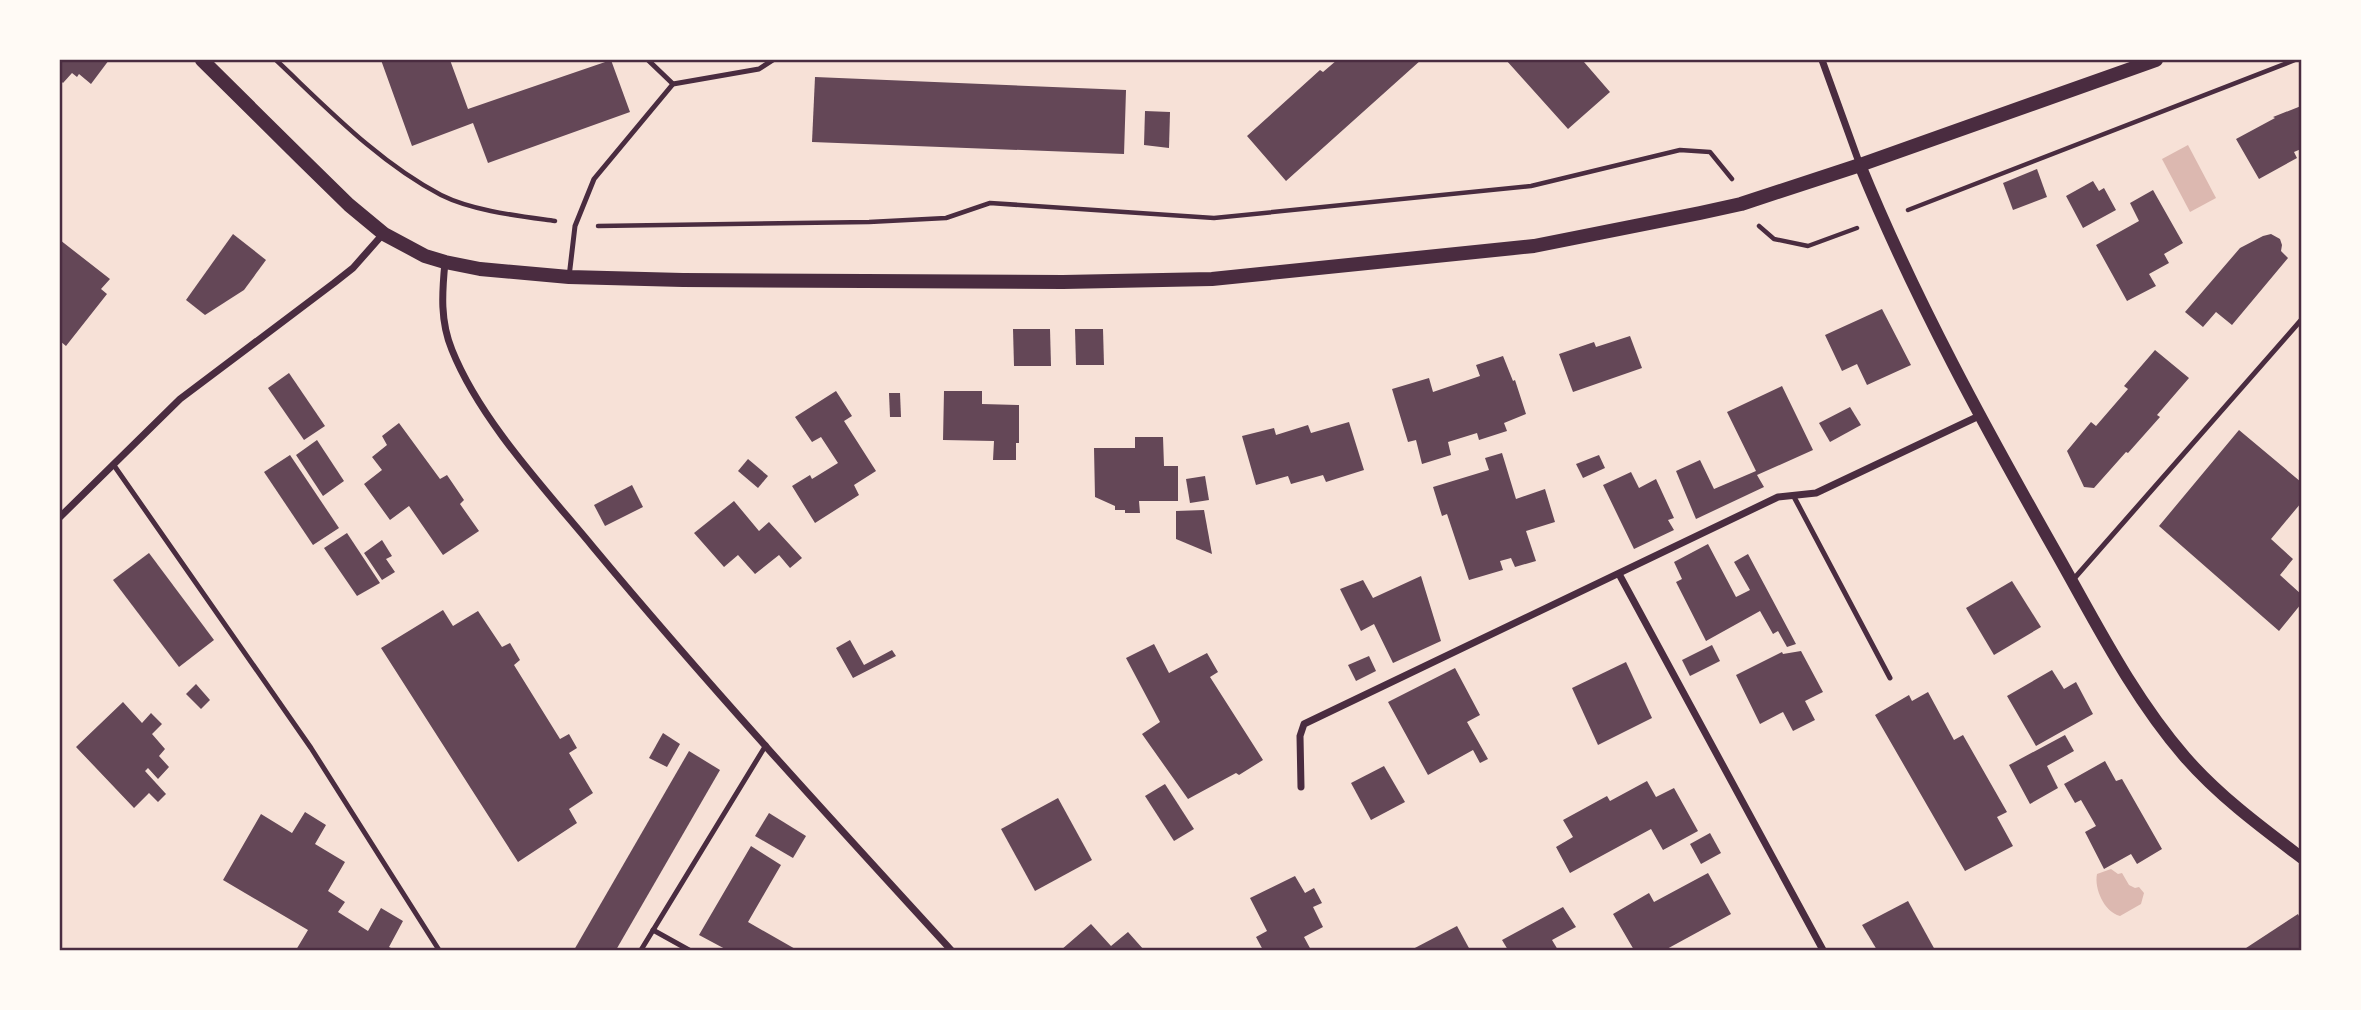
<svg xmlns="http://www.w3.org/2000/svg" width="2361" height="1010" font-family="Inter,sans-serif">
  <rect width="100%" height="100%" fill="#f7e1d7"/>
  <!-- water -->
  <g fill="#dcb8b0">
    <path d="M2188,145l28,53 -26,14 -28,-53z"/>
    <path d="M2111,869l7,5 4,-1 7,12 6,3 4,-1 5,6 -3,11 -21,12c-16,-4 -26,-28 -23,-42z"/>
  </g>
  <!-- building -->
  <g fill="#644757">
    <path d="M60,60h49l-18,24 -12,-10 -2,3 -5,-4 -9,10 -3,-3z"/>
    <path d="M381,60h69l18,49 143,-49 19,52 -142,51 -15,-40 -61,23z"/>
    <path d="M1337,60h84l-135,121 -39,-45 73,-66 3,2z"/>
    <path d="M1506,60h81l-3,2 26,30 -42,37z"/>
    <path d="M815,77l311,13 -2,64 -312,-12z"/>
    <path d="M2301,106v43l-7,3 3,6 -38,21 -23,-40 39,-21 -2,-1z"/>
    <path d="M1145,111l25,1 -1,36 -25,-3z"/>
    <path d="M2037,169l10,28 -34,13 -10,-27z"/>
    <path d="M2093,181l6,10 5,-3 12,22 -33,18 -17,-32z"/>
    <path d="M2153,190l30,53 -19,11 5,9 -20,11 7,12 -29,15 -31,-56 43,-24 -9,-18z"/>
    <path d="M233,234l33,26 -22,30 -39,25 -19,-15z"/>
    <path d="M2271,234l9,5 2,6 -1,6 7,7 -56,67 -16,-13 -13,15 -18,-15 55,-64 23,-12z"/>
    <path d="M60,240l50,39 -9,10 6,5 -41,52 -6,-5z"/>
    <path d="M1882,309l29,56 -44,20 -10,-21 -15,7 -17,-36z"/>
    <path d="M1013,329h37l1,37h-37z"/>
    <path d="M1075,329h28l1,36h-28z"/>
    <path d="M1630,336l12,32 -69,24 -14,-38 35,-12 2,5z"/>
    <path d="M2155,350l34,28 -32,37 3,2 -32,36 -2,-1 -32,36 -10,-1 -17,-36 24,-29 5,4 32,-37 -4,-3z"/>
    <path d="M1503,356l10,25 2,-1 11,34 -22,9 3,8 -28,9 -2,-7 -29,9 3,13 -29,9 -6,-24 -8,2 -16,-53 37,-11 4,14 47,-16 -4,-11z"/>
    <path d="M289,373l36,53 -21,14 -36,-52z"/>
    <path d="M1782,386l31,64 -56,25 7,12 -68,32 -20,-48 24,-11 14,29 42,-18 -29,-59z"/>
    <path d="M836,391l16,25 -8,5 32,50 -22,14 5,10 -44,28 -23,-37 18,-11 2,4 26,-16 -17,-26 -9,5 -17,-25z"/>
    <path d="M944,391h38v13l37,1v38h-3v17h-23l1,-19 -51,-1z"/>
    <path d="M889,393h11l1,24h-11z"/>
    <path d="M1850,407l11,18 -31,17 -11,-19z"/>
    <path d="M1349,422l15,48 -38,12 -3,-7 -32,9 -3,-8 -32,9 -14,-49 32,-8 2,7 32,-10 3,8z"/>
    <path d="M399,423l41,56 7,-4 17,25 -4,4 19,27 -36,24 -34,-49 -19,14 -26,-36 18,-14 -10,-13 15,-12 -5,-9z"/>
    <path d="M2239,430l62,52v21l-30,36 22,20 -13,16 21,19v10l-22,27 -120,-105z"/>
    <path d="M1135,437h28l1,29h14v35h-39l1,12h-15v-3h-10v-4l-20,-9 -1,-49h41z"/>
    <path d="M317,440l27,41 -21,15 -27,-41z"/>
    <path d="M1502,453l14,46 29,-10 10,33 -29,9 10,30 -21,6 -4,-9 -11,3 3,9 -34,10 -22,-66 -5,2 -9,-29 56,-17 -4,-12z"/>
    <path d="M290,455l49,73 -26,17 -49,-73z"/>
    <path d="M1599,455l6,13 -22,10 -7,-14z"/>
    <path d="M748,459l20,17 -10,12 -20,-17z"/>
    <path d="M1631,472l8,16 17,-9 18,39 -6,2 6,10 -40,19 -31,-64z"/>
    <path d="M1205,476l4,24 -19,3 -4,-24z"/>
    <path d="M632,485l11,22 -38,19 -11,-21z"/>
    <path d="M734,501l25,30 10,-9 33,36 -12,10 -11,-13 -24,19 -17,-19 -14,12 -30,-34z"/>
    <path d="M1204,510l8,44 -36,-15v-28z"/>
    <path d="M347,533l33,50 -23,13 -33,-48z"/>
    <path d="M382,540l10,16 -6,3 9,13 -13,8 -18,-27z"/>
    <path d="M1708,544l28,53 14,-7 -16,-28 14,-8 48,90 -9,3 -9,-16 -5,3 -13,-23 -54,30 -30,-59 6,-3 -8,-17z"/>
    <path d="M149,553l65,87 -35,27 -66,-87z"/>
    <path d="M1421,576l20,65 -48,22 -19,-39 -13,7 -21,-42 23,-9 10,18z"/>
    <path d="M2012,581l29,46 -47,28 -28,-47z"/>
    <path d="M443,610l10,16 25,-15 24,36 8,-4 10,17 -6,5 46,74 9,-5 8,14 -8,5 24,40 -24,16 8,14 -59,39 -137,-214z"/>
    <path d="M850,640l14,25 28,-15 4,6 -43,22 -17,-30z"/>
    <path d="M1154,644l15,29 38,-20 11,19 -8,5 53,83 -24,15 -3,-2 -48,26 -46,-65 18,-12 -34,-64z"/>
    <path d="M1712,645l8,16 -30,15 -8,-16z"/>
    <path d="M1801,651l22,41 -18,9 10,19 -22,11 -10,-19 -23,12 -24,-49 46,-23 1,2z"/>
    <path d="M1369,656l7,15 -20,10 -8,-16z"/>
    <path d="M1626,662l26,56 -54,27 -26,-57z"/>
    <path d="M1455,668l25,47 -13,7 21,37 -8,4 -7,-13 -45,25 -40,-73z"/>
    <path d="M2052,670l12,19 12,-7 17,32 -57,32 -29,-50z"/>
    <path d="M196,684l14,16 -9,9 -15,-15z"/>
    <path d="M1928,692l26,48 9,-5 44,77 -10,5 16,29 -48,25 -90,-156 34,-20 3,6z"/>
    <path d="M123,702l19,21 9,-10 11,11 -10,10 13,15 -6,7 10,11 -11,12 -10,-11 -3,3 21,23 -8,8 -9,-9 -15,15 -58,-61z"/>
    <path d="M663,733l17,11 -13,23 -18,-9z"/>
    <path d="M2065,735l9,16 -27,15 11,22 -28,16 -21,-39z"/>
    <path d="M689,751l31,19 -104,180h-42z"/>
    <path d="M2105,761l11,20 6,-2 40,70 -25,15 -6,-10 -27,15 -19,-37 11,-6 -15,-26 -6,3 -11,-19z"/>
    <path d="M1384,766l21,36 -34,18 -20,-37z"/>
    <path d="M1647,781l9,16 18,-9 24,43 -35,19 -12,-21 -81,44 -14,-26 17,-10 -10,-17 44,-24 3,5z"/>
    <path d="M1165,784l29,45 -20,12 -29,-45z"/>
    <path d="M1058,798l34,62 -57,31 -34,-62z"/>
    <path d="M305,812l21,13 -11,19 30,18 -17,29 17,11 -7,10 30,19 13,-23 22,13 -14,26 6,3h-99l12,-20 -85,-50 38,-66 31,19z"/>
    <path d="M769,813l37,23 -13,22 -38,-22z"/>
    <path d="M1710,833l11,20 -20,11 -11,-20z"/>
    <path d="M751,846l30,19 -33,57 49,28h-70l-28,-15z"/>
    <path d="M1708,873l23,41 -66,36h-31l-21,-36 36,-21 5,9z"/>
    <path d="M1295,876l10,17 9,-5 8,15 -9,4 10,20 -19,10 7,13h-48l-7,-13 11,-6 -17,-33z"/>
    <path d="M1908,901l27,49h-58l-15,-25z"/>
    <path d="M1563,907l13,20 -24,13 6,10h-50l-6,-10z"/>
    <path d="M2298,914l3,6v30h-58z"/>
    <path d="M1091,924l20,22 17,-14 16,18h-83z"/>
    <path d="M1457,926l13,24h-59z"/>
  </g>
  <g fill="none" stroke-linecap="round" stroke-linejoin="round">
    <!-- path -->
    <g stroke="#4a2c40" stroke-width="4.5">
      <path d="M276,60c51,48 102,102 165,135 32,16 78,21 114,26"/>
      <path d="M1908,210l387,-150"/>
      <path d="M598,226l271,-4 77,-4 44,-15 224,15 317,-32 149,-36 30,2 22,27"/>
      <path d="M1759,226l15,13 34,7 49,-18"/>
    </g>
    <!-- service -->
    <g stroke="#4a2c40" stroke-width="5">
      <path d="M648,60l25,24"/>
      <path d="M569,277l6,-51 19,-47 79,-95 86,-15 14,-9"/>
      <path d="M113,464l198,284 128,202"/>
      <path d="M1793,495l97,183"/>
      <path d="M2072,581l230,-262"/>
      <path d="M653,930l36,20"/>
      <path d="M641,950l125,-205"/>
    </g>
    <!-- minor -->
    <g stroke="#4a2c40" stroke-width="7">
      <path d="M1822,60l38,105"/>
      <path d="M445,262c-3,31 -5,59 7,88 28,70 93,139 141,197 115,138 237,271 358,403"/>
      <path d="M60,517l120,-118 154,-116 19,-15 30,-34"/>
      <path d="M1619,574l204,376"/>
      <path d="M1301,787l-1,-51 4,-12 474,-227 38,-4 163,-77"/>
    </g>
    <!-- tertiary -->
    <path stroke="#4a2c40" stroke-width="12" d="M1860,165c55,135 126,264 198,391 39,69 75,141 127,201 34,39 76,70 117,101"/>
    <!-- secondary -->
    <path stroke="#4a2c40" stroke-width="14" d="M202,60l99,98 48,47 35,29 41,22 20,6 35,7 89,8 114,3 380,2 149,-3 322,-33 166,-33 41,-9 119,-39 296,-105"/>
  </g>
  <!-- border -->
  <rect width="2361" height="1010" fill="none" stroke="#fffaf5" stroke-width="122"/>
  <rect x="61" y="61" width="2239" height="888" fill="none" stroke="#4a2c40" stroke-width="2.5"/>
</svg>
